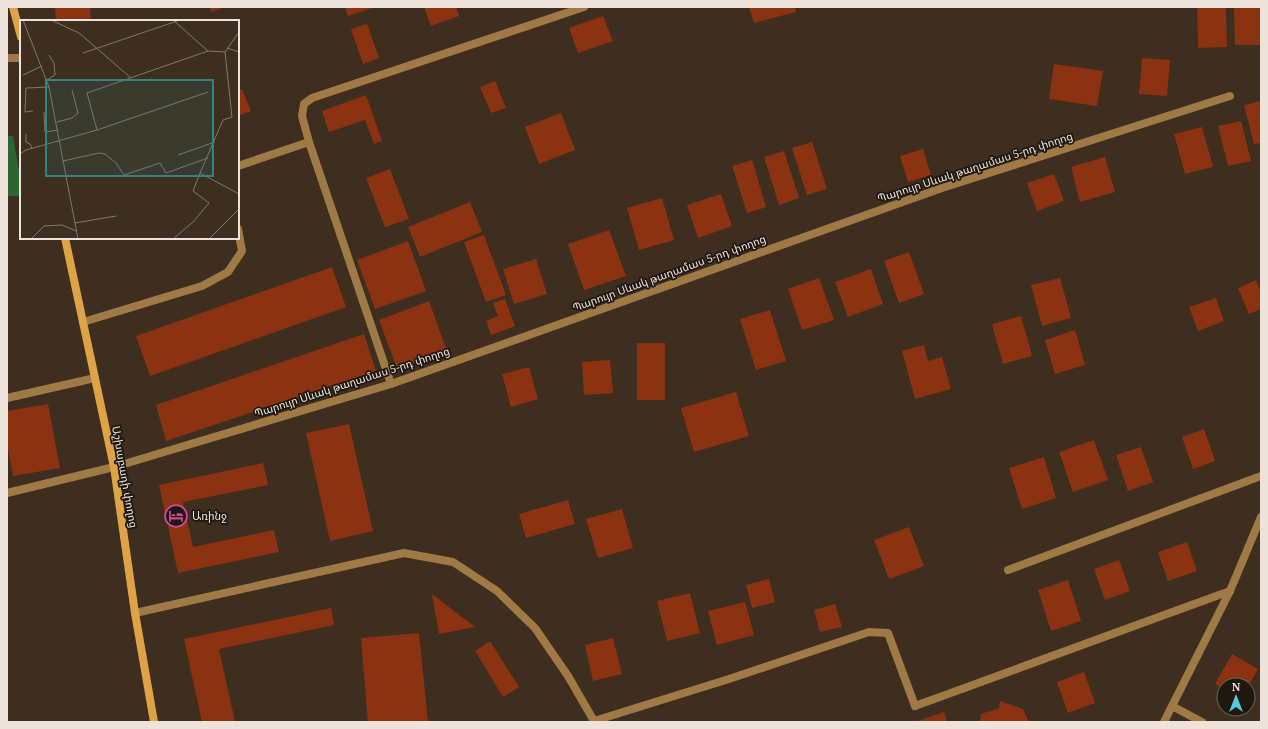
<svg xmlns="http://www.w3.org/2000/svg" width="1268" height="729" font-family="'Noto Serif','Noto Sans Armenian',serif">
  <rect width="100%" height="100%" fill="#3d2e1f"/>
  <!-- green -->
  <path fill="#2d6431" d="M7,136h6l8,46v14h-14z"/>
  <!-- building -->
  <g fill="#8b3211">
    <path d="M55,7h35l1,14h-35z"/>
    <path d="M210,7h15l-14,5z"/>
    <path d="M345,7h30l-27,9z"/>
    <path d="M424,7h32l3,9 -28,10z"/>
    <path d="M749,7h46l1,5 -42,11z"/>
    <path d="M1197,7h29l1,40 -29,1z"/>
    <path d="M1234,7h27v38h-26z"/>
    <path d="M603,16l10,25 -35,12 -9,-25z"/>
    <path d="M367,24l12,34 -16,6 -12,-35z"/>
    <path d="M1142,58l28,2 -3,36 -28,-2z"/>
    <path d="M1054,64l49,7 -6,35 -48,-7z"/>
    <path d="M495,81l11,27 -15,5 -11,-26z"/>
    <path d="M242,89l9,22 -13,5v-26z"/>
    <path d="M366,95l16,46 -8,3 -9,-24 -36,12 -7,-21z"/>
    <path d="M1261,101v42l-7,1 -10,-39z"/>
    <path d="M561,113l14,37 -36,14 -14,-37z"/>
    <path d="M1241,121l10,40 -23,5 -10,-40z"/>
    <path d="M1202,127l11,40 -28,7 -11,-40z"/>
    <path d="M812,142l15,47 -20,6 -15,-47z"/>
    <path d="M923,149l8,26 -23,7 -8,-26z"/>
    <path d="M784,151l15,47 -20,7 -15,-48z"/>
    <path d="M1105,157l10,35 -35,10 -9,-35z"/>
    <path d="M752,160l14,47 -19,6 -15,-47z"/>
    <path d="M390,169l19,50 -24,8 -19,-49z"/>
    <path d="M1054,174l10,27 -27,10 -10,-28z"/>
    <path d="M721,194l11,32 -34,12 -11,-33z"/>
    <path d="M662,198l12,42 -35,10 -12,-42z"/>
    <path d="M470,202l12,30 -62,25 -12,-30z"/>
    <path d="M609,230l17,46 -42,14 -16,-46z"/>
    <path d="M484,235l22,60 -20,7 -22,-60z"/>
    <path d="M408,241l18,50 -51,18 -18,-49z"/>
    <path d="M909,252l15,42 -25,9 -15,-42z"/>
    <path d="M536,259l11,35 -33,10 -11,-35z"/>
    <path d="M332,267l14,40 -196,69 -14,-40z"/>
    <path d="M871,269l12,35 -35,13 -13,-35z"/>
    <path d="M819,278l15,42 -32,10 -14,-41z"/>
    <path d="M1060,278l11,40 -29,8 -11,-41z"/>
    <path d="M1256,280l5,13v16l-12,5 -11,-26z"/>
    <path d="M1216,298l8,23 -26,10 -9,-24z"/>
    <path d="M505,299l10,27 -24,9 -5,-14 12,-5 -5,-13z"/>
    <path d="M429,301l18,50 -50,18 -18,-49z"/>
    <path d="M770,310l16,51 -30,9 -16,-51z"/>
    <path d="M1021,316l11,40 -29,8 -11,-40z"/>
    <path d="M1075,330l10,35 -30,9 -10,-34z"/>
    <path d="M364,334l12,37 -210,70 -10,-36z"/>
    <rect x="637" y="343" width="28" height="57"/>
    <path d="M924,345l4,16 14,-4 9,32 -36,10 -13,-48z"/>
    <path d="M610,360l3,33 -29,2 -2,-33z"/>
    <path d="M529,367l9,32 -27,8 -9,-33z"/>
    <path d="M736,392l13,44 -55,16 -13,-44z"/>
    <path d="M48,404l12,64 -47,8 -6,-33v-32z"/>
    <path d="M349,424l24,107 -43,10 -24,-108z"/>
    <path d="M1204,429l11,32 -22,8 -11,-32z"/>
    <path d="M1094,440l14,40 -35,12 -14,-40z"/>
    <path d="M1141,447l12,35 -25,9 -12,-36z"/>
    <path d="M1044,457l12,41 -34,11 -13,-41z"/>
    <path d="M263,463l5,22 -85,17 10,45 81,-17 5,22 -101,21 -19,-88z"/>
    <path d="M568,500l7,24 -49,14 -7,-24z"/>
    <path d="M622,509l11,39 -35,10 -12,-39z"/>
    <path d="M909,527l15,39 -35,13 -15,-39z"/>
    <path d="M1187,542l10,29 -29,10 -10,-29z"/>
    <path d="M1119,560l11,31 -25,9 -11,-31z"/>
    <path d="M769,579l6,23 -23,6 -6,-23z"/>
    <path d="M1068,580l13,41 -30,10 -13,-41z"/>
    <path d="M690,593l10,40 -33,8 -10,-40z"/>
    <path d="M432,594l43,33 -36,7z"/>
    <path d="M745,602l9,33 -37,10 -9,-34z"/>
    <path d="M835,604l7,23 -22,5 -6,-22z"/>
    <path d="M331,608l3,17 -115,24 16,73h-33l-18,-83z"/>
    <path d="M419,633l9,89h-60l-7,-84z"/>
    <path d="M613,638l9,36 -29,7 -8,-36z"/>
    <path d="M490,641l29,46 -16,10 -28,-46z"/>
    <path d="M1232,654l26,15 -9,16h-25v4l-9,-5z"/>
    <path d="M1084,672l11,31 -27,10 -11,-31z"/>
    <path d="M1000,701l23,8 6,13h-49l1,-8 18,-6z"/>
    <path d="M944,712l3,10h-32z"/>
  </g>
  <g fill="none" stroke-linecap="round" stroke-linejoin="round">
    <!-- lane -->
    <g stroke="#9f7a44" stroke-width="8">
      <path d="M7,58h14"/>
      <path d="M238,166l71,-24"/>
      <path d="M83,322l119,-36 26,-14 14,-21 -4,-22"/>
      <path d="M7,398l88,-20"/>
      <path d="M135,613l269,-60 49,9 44,29 38,37 33,48 26,45 135,-42 140,-47 19,1 27,73"/>
    </g>
    <!-- street -->
    <g stroke="#9f7a44" stroke-width="8">
      <path d="M391,384l-82,-242 -7,-26 2,-12 8,-6 272,-91"/>
      <path d="M7,493l107,-26 277,-83 551,-196 288,-92"/>
      <path d="M1008,570l253,-94"/>
      <path d="M915,706l315,-115"/>
      <path d="M1164,722l8,-16"/>
      <path d="M1202,722l-30,-16 58,-115 31,-74"/>
    </g>
    <!-- secondary -->
    <g stroke="#dda346" stroke-width="8">
      <path d="M13,7l8,30"/>
      <path d="M65,238l49,229 21,146 19,109"/>
    </g>
  </g>
  <!-- icons -->
  <defs>
    <g id="hotel-ring" transform="scale(1.15)"><circle r="9.5" fill="#1f1811" stroke="#d1479c" stroke-width="1.5"/><path d="M-6-4.5h1.5V1H6V5H4.5V3h-9V5H-6ZM-4 0a1.8 1.8 0 1 1 3.6 0ZM.5 0V-2.5h3Q6-2.5 6 0Z" fill="#d1479c"/></g>
  </defs>
  <g fill-rule="evenodd">
    <use href="#hotel-ring" x="176" y="516"/>
  </g>
  <g text-anchor="middle" stroke-width="3.5" stroke-linejoin="round" paint-order="stroke">
    <!-- street labels -->
    <g font-size="11" fill="#ede3da" stroke="#1f1811">
      <text transform="translate(975 167) rotate(-18)" y="4">Պարույր Սևակ թաղամաս 5-րդ փողոց</text>
      <text transform="translate(669 273) rotate(-20)" y="4">Պարույր Սևակ թաղամաս 5-րդ փողոց</text>
      <text transform="translate(352 382) rotate(-18)" y="4">Պարույր Սևակ թաղամաս 5-րդ փողոց</text>
      <text transform="translate(125 477) rotate(80)" y="4">Աշխաբադի փողոց</text>
    </g>
    <!-- poi labels -->
    <g font-size="11" fill="#ede3da" stroke="#1f1811" text-anchor="start">
      <text x="192" y="520">Առինջ</text>
    </g>
  </g>
  <!-- overview -->
  <g transform="translate(20 20)">
    <rect width="219" height="219" fill="#3d2e1f"/>
    <path fill="none" stroke="#83766a" stroke-width="1" d="M3,0l26,67 29,152M31,0l28,13 52,45M153,0l35,31M219,12l-14,20 7,65 -9,3 -23,53 39,21M207,28l12,4M63,33l97,-33M3,55l19,-9M27,60l8,-5 -1,-12 -5,-8M13,91l-8,1 1,-24 23,-1M24,92l1,20 13,-2M37,102l15,-4 6,-5 -6,-23M77,110l-10,-37 121,-42 17,1M6,114v8l4,2 2,4M0,134l6,-4 71,-20 111,-38M158,135l37,-13M43,141l36,-8 6,1 11,9 8,12 36,-12 6,10 42,-15M55,203l41,-7M11,219l13,-13 18,-1 14,6M153,219l20,-17 16,-19 -16,-12 7,-18M189,219l30,-30"/>
    <path fill="#30867e" fill-opacity="0.15" stroke="#30867e" stroke-width="2" d="M26,60h167v96h-167z"/>
    <rect width="219" height="219" fill="none" stroke="#ede3da" stroke-width="2"/>
  </g>
  <!-- border -->
  <rect width="1268" height="729" fill="none" stroke="#ede3da" stroke-width="16"/>
  <!-- north arrow -->
  <g transform="translate(1236 697)"><circle r="19" fill="#1f1811" stroke="#716961"/>
  <path d="M0-3L7 15L0 10L-7 15Z" fill="#55cade"/>
  <text y="-6" font-size="11" font-weight="bold" text-anchor="middle" fill="#ede3da">N</text>
  </g>
</svg>
